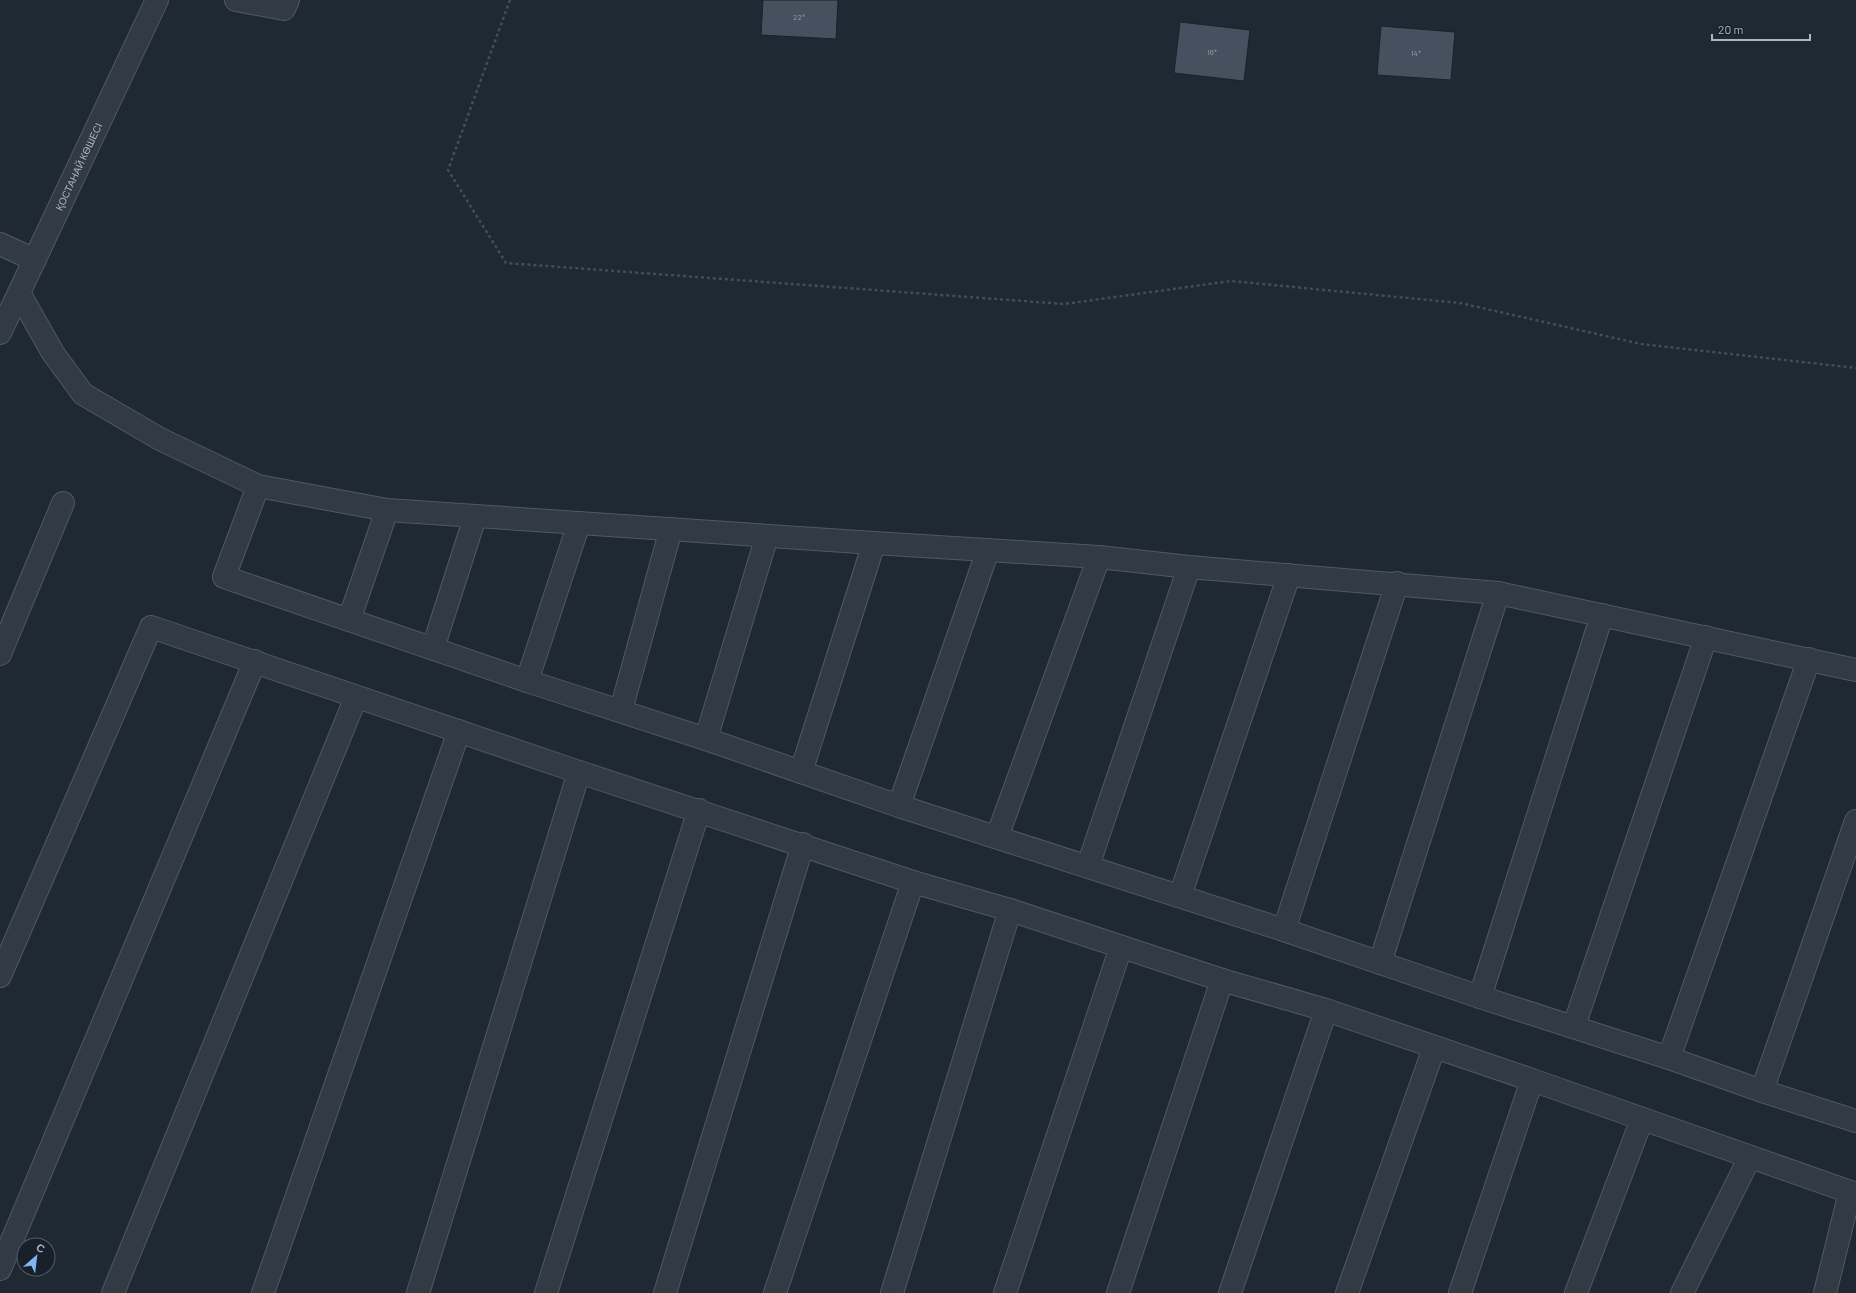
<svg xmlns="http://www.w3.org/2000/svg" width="1856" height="1293" font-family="Barlow,sans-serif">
  <rect width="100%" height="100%" fill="#1f2934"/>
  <!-- building -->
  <g fill="#45515e" stroke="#1a222b">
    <path d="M763,0h75l-2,39 -75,-4z"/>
    <path d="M1180,22l70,8 -6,51 -70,-8z"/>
    <path d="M1381,26l74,6 -4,48 -74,-5z"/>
  </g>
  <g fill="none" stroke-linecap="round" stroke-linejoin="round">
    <!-- minor casing -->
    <g stroke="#505963" stroke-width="24">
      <g id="minor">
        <path d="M236,0l48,9 4,-9"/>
        <path d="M0,244l35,16"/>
        <path d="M19,293l34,60 30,41 77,45 98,47 129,24 487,33 225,14 90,10 309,26 358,77"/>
        <path id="s1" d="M0,333l157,-333"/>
        <path d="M258,486l-34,91 303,104 179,58 193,67 385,124 196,67 189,61 93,33 94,30"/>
        <path d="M349,620l38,-110"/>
        <path d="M433,648l42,-131"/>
        <path d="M0,654l63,-151"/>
        <path d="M527,681l52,-158"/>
        <path d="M621,710l50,-181"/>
        <path d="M706,739l61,-203"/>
        <path d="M801,772l73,-229"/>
        <path d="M899,806l89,-256"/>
        <path d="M997,837l102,-280"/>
        <path d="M1088,866l101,-299"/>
        <path d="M1180,896l109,-321"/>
        <path d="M1284,930l113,-347"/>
        <path d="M1380,963l118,-370"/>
        <path d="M0,976l151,-349 428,145 334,110 97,28 212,70 104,30 206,70 324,114"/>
        <path d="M1480,997l122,-382"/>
        <path d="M1574,1026l132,-389"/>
        <path d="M1669,1058l140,-399"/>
        <path d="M1762,1091l94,-270"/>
        <path d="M0,1269l255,-608"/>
        <path d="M113,1293l243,-596"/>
        <path d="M263,1293l196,-562"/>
        <path d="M418,1293l161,-521"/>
        <path d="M546,1293l153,-483"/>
        <path d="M665,1293l138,-449"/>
        <path d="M775,1293l138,-411"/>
        <path d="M892,1293l118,-383"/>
        <path d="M1005,1293l116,-346"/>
        <path d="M1118,1293l104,-313"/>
        <path d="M1230,1293l96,-283"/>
        <path d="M1347,1293l87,-245"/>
        <path d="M1460,1293l72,-213"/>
        <path d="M1576,1293l66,-174"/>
        <path d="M1682,1293l68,-136"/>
        <path d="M1825,1293l25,-101"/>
      </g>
    </g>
    <!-- path -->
    <path stroke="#3e5152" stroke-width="2.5" stroke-dasharray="3 3" stroke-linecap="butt" d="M510,0l-62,170 58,93 558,41 167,-23 229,22 181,41 215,24"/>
    <!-- minor -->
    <use href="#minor" stroke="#323b44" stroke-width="22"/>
  </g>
  <g text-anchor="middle" stroke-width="3.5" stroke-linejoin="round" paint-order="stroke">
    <!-- number labels -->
    <g font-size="8" fill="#929da9">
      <text x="799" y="20">22*</text>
      <text x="1212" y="55">16*</text>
      <text x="1416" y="56">14*</text>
    </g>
    <!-- street labels -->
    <g font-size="10" fill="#acb6c2" stroke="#182029">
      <text dy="4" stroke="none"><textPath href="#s1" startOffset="184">ҚОСТАНАЙ КӨШЕСІ</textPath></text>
    </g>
  </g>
  <!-- north arrow -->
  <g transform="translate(36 1257) rotate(28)"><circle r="19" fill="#182029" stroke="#535c66"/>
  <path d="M0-3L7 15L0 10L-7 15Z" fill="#80b4f3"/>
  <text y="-6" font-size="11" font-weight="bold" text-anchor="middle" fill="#acb6c2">С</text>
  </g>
  <!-- scale -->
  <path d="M1712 34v6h98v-6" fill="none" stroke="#acb6c2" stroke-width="2"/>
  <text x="1718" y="34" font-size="12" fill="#acb6c2" stroke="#182029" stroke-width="3" paint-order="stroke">20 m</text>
</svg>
